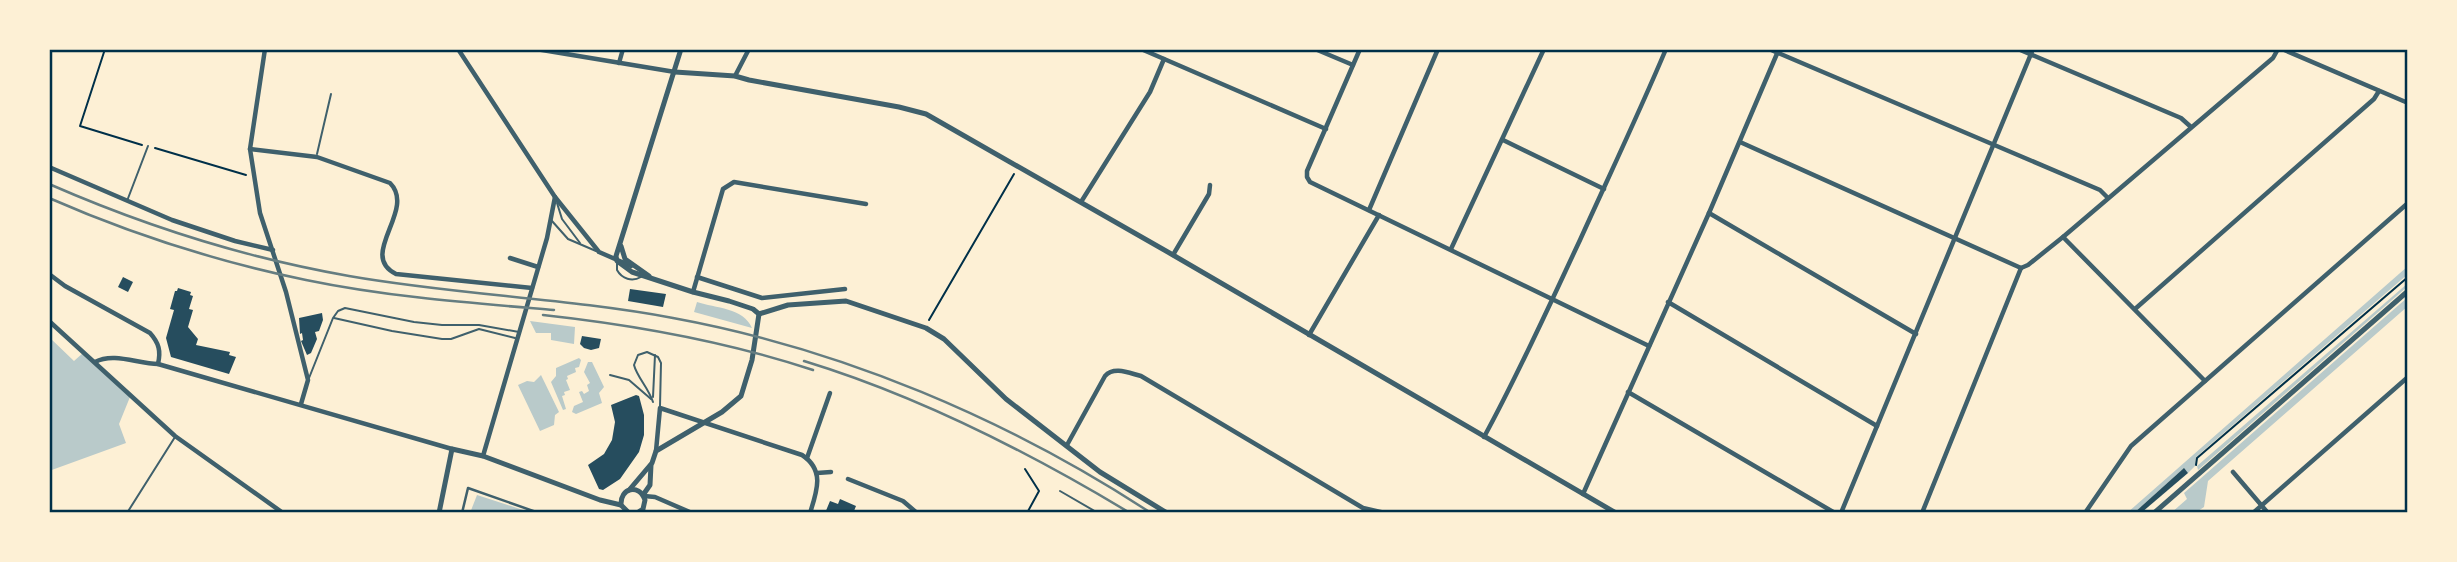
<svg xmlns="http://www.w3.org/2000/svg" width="2457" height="562" font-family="'IBM Plex Serif',serif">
  <rect width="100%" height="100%" fill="#fdf0d5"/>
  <!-- green -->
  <g fill="#b9caca">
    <path d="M2408,266v8l-212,183 -1,9 -7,7 -5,-4 -49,44h-7z"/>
    <path d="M2408,283v3l-210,184 -1,-4z"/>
    <path d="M2408,297v9l-200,175 -4,26 -9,6h-24l16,-14 -3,-6z"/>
    <path d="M697,302c18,6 47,6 55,26l-58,-16z"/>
    <path d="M530,321l45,6 -1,17 -23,-4v-7h-15z"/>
    <path d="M49,337l25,24 9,-8 47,44 -11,27 7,19 -77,28z"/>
    <path d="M579,358l2,2 -2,7 -4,1 1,4 -9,4 1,3 -2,1 4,10 -6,2 1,3 -3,1 4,13 -3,1 -12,-28 5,-6v-8z"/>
    <path d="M588,362h4l12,25 -5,6 3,10 -26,11 -4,-2 2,-6 9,-4 -4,-10 3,-1 2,3 5,-3 -2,-6 3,-2 -6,-11z"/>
    <path d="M541,375l18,37 -4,3 -1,10 -14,6 -22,-46 9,-4 7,1z"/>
    <path d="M477,495l49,16 2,2h-58z"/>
  </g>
  <!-- building -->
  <g fill="#264d5e">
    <path d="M123,277l10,5 -5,10 -10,-5z"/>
    <path d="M178,288l13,4 -1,3 3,1 -4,13 4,1 -5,17 10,12 -2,6 34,7 -1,3 7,2 -7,17 -58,-17 -5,-19 8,-28 -4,-1 5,-18h2z"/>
    <path d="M630,289l36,5 -3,13 -35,-6z"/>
    <path d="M322,313l1,7 -4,11 -4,1 2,7 -6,14 -4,2 -6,-14 2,-1 -1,-7 -2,1 -1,-16z"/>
    <path d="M582,336l19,3 -2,9 -8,2 -7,-2 -4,-4z"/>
    <path d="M636,395l3,1 5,19v20l-5,17 -19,27 -17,11 -4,-1 -11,-24 16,-11 8,-14 3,-18 -4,-17z"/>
    <path d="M2184,468l4,5 -47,40h-7z"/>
    <path d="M840,499l16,7 -2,5 6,2h-35l5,-12 8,3z"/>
  </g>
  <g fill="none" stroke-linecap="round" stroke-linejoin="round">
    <!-- path -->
    <g stroke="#003049" stroke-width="2">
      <path d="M105,49l-25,77 62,19"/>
      <path d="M155,148l91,27"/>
      <path d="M929,320l85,-146"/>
      <path d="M2196,465l1,-7 211,-181"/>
      <path d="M1025,469l14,22 -12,22"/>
    </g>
    <!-- service -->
    <g stroke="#3f606c" stroke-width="2">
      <path d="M317,154l14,-60"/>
      <path d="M127,201l21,-55"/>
      <path d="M557,203l5,16 18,24"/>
      <path d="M552,221l16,18 28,12"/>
      <path d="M617,262v8c5,9 15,12 24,7"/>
      <path d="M334,318l58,13 50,8h9l28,-10 36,9"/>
      <path d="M610,375l19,5 22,19"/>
      <path d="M309,378l24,-60 5,-7 7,-3 69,14 28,3h37l40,7"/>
      <path d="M653,397l2,-42"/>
      <path d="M653,402c-5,-15 -16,-25 -19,-37l4,-10 9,-3 11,5 3,6 -1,43"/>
      <path d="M1060,491l38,22"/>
      <path d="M127,513l48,-76"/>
    </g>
    <!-- pedestrian -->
    <path stroke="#3f606c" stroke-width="2.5" d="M462,513l6,-25 71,25"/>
    <!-- minor -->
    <g stroke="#3f606c" stroke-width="4.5">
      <path d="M265,49l-15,100 10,64 26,79 22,88 -7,24"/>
      <path d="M458,49l97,148 44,55 32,14"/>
      <path d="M536,49l139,23"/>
      <path d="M1141,49l185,80"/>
      <path d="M1315,49l38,16"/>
      <path d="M1360,49l-53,122v6l3,5 339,164"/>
      <path d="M1769,49l331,141 8,8"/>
      <path d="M2018,49l163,69 10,9"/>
      <path d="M2282,49l126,54"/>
      <path d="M619,63l4,-14"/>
      <path d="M735,76l14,-27"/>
      <path d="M1503,140l101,49"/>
      <path d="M1740,142l281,126"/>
      <path d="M250,149l67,8 73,26c27,27 -33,72 6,91l136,14"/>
      <path d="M49,167l123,53 63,21 38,9"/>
      <path d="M1081,202l69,-110 14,-33"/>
      <path d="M1369,210l69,-161"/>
      <path d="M1709,213l207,121"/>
      <path d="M2063,237l142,144"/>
      <path d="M1451,249l93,-200"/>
      <path d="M1173,255l36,-61 1,-9"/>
      <path d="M510,258l28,9"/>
      <path d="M2021,268l7,-3 35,-28 210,-179 5,-9"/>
      <path d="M49,274l16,12 85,47c9,10 11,18 8,31"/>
      <path d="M697,277l65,21 83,-9"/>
      <path d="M693,292l30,-103 11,-7 132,22"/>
      <path d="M1668,302l209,124"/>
      <path d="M2135,309l239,-210 5,-8"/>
      <path d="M49,321l126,115 108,77"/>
      <path d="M1309,335l70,-120"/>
      <path d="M95,362c19,-10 43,2 63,2l294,85"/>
      <path d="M1628,392l207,121"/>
      <path d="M1484,437c35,-64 65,-131 96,-197 29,-64 59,-127 86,-191"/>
      <path d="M1067,445l38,-69c9,-10 24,-3 36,0l222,132 22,5"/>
      <path d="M656,451l4,-43 142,47c23,15 15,36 8,58"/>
      <path d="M483,456l64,-218 8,-41"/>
      <path d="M807,458l23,-65"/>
      <path d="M2233,472l35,41"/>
      <path d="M817,473l14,-1"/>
      <path d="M848,479l55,22 14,12"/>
      <path d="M1583,494l126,-281 70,-164"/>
      <path d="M644,496l11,1 37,16"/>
      <path d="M1841,513l192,-464"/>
      <path d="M1922,513l99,-245"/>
      <path d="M2085,513l46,-67 277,-243"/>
      <path d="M2253,513l155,-136"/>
    </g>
    <!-- tertiary -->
    <g stroke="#3f606c" stroke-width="5">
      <path d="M681,49l-65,207 1,5 15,11 61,20 36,9 24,8 6,5"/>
      <path d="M675,72l60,4 14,4 150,27 27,7 247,141 443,258"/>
      <path d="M621,246l4,13 24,17"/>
      <path d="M759,314l29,-9 58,-4 80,27 18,11 62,60 94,73 67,41"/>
      <path d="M630,489l22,-26 4,-12 66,-39 19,-16 11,-36 7,-46"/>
      <path d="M643,495l7,-10 1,-20"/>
      <path d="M439,513l13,-64 31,7 117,44 21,5"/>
      <path d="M629,513l-8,-8c-1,-17 18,-22 24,-5l-2,9 -6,4"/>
      <path d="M2154,513l254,-222"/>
    </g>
    <!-- rail -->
    <g stroke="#657d81" stroke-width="2.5">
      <path d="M49,184c96,42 197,74 300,92 108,19 217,22 324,42 169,31 334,101 478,195"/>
      <path d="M49,198c82,36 170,64 257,82 82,17 165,23 248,30"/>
      <path d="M543,315c92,10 182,26 270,55"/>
      <path d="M804,361c115,35 223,90 326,152"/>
    </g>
  </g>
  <!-- border -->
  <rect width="2457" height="562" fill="none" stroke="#fdf0d5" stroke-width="102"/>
  <rect x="51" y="51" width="2355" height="460" fill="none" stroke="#003049" stroke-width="2.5"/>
</svg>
